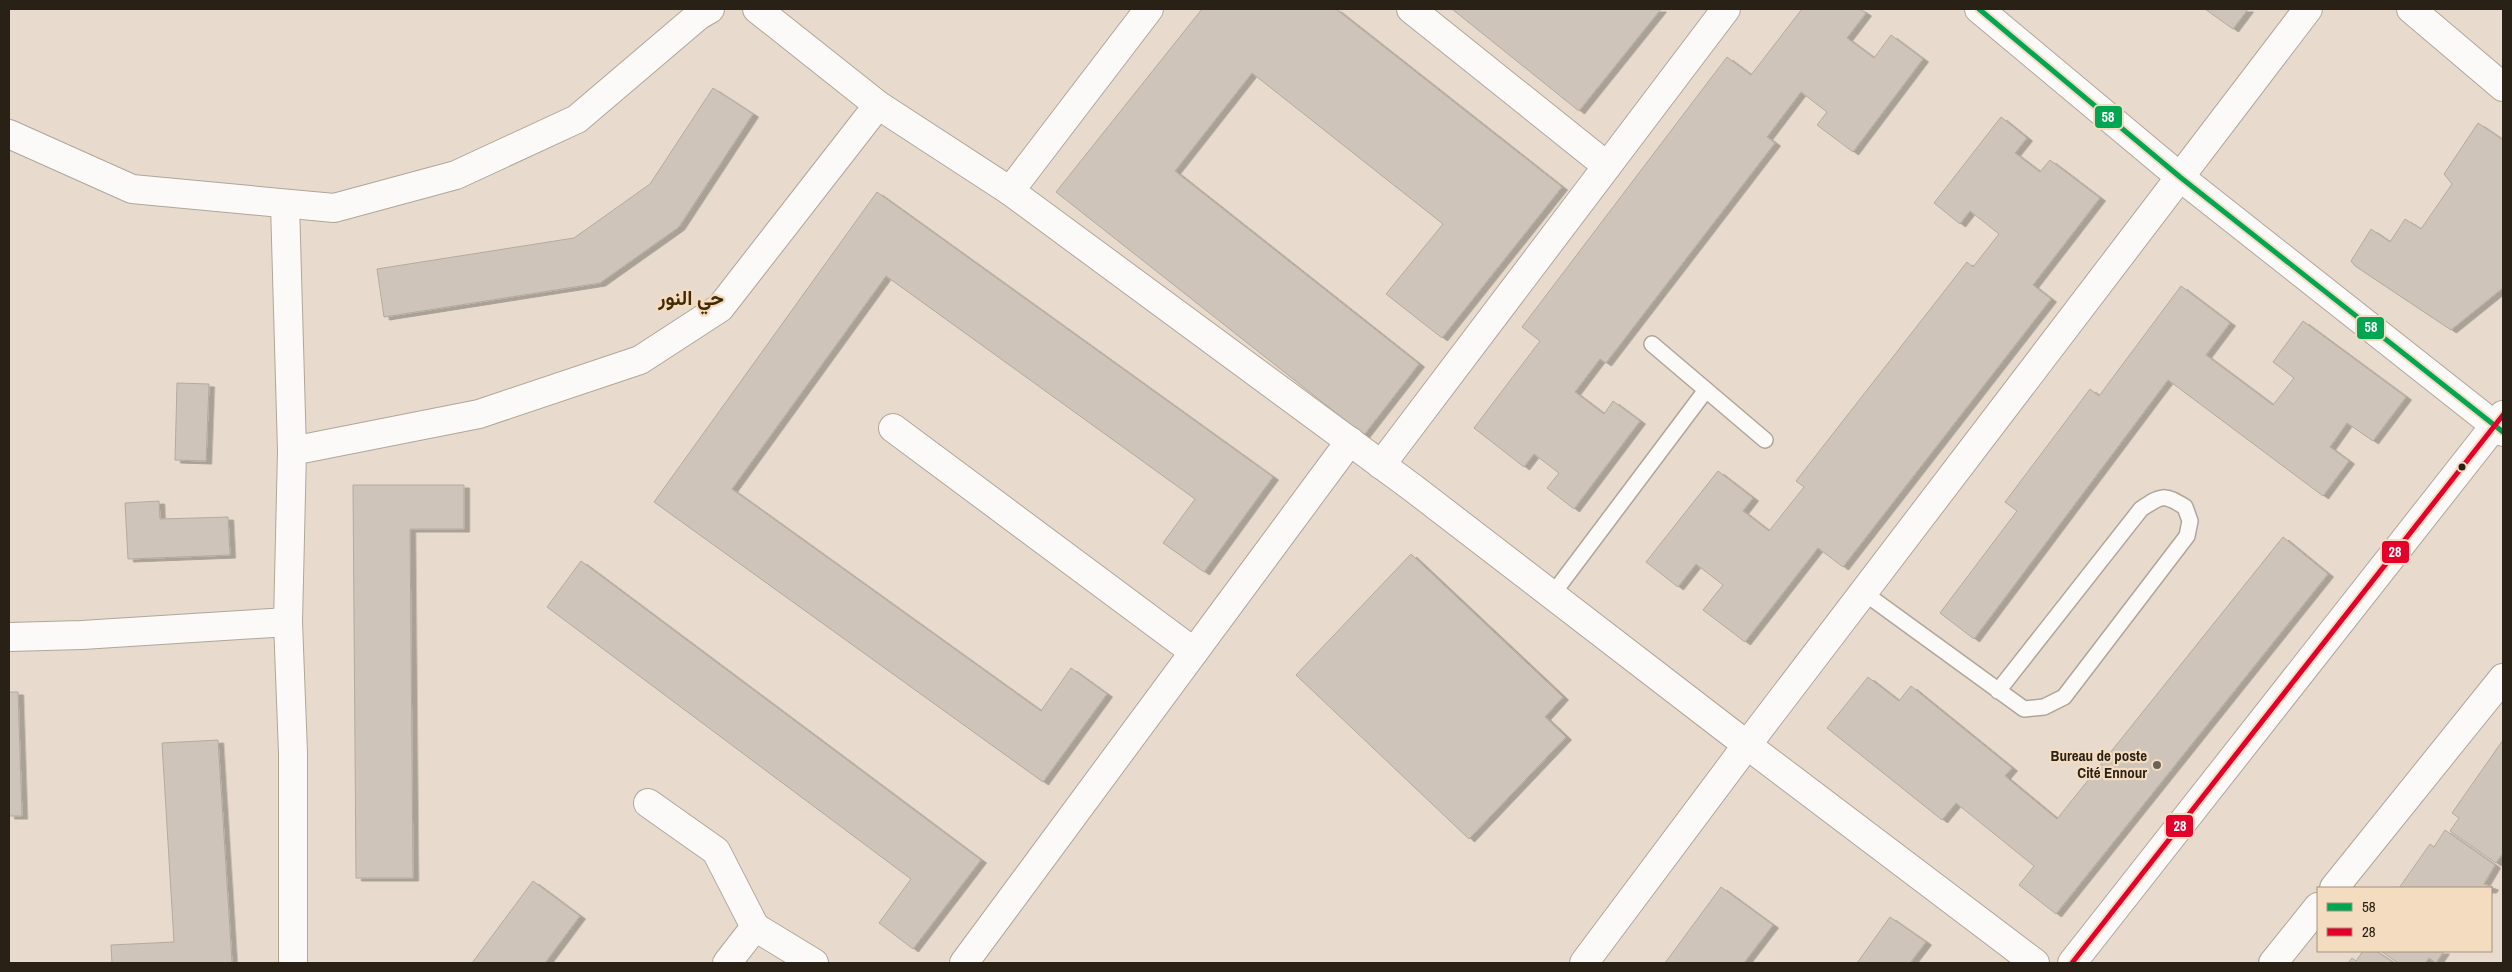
<svg xmlns="http://www.w3.org/2000/svg" width="2512" height="972" font-family="'Archivo Narrow',Vazirmatn,sans-serif">
  <defs>
    <filter id="shadow"><feDropShadow dx="5.5" dy="3" stdDeviation="0" flood-color="#0004"/></filter>
  </defs>
  <rect width="100%" height="100%" fill="#e8dbcd"/>
  <!-- building -->
  <g fill="#cec4b9" stroke="#b4aa9e" filter="url(#shadow)">
    <path d="M1202,9h134l226,178 -120,151 -56,-44 57,-70 -191,-151 -77,98 244,193 -55,71 -308,-243z"/>
    <path d="M1452,9h209l-82,102z"/>
    <path d="M1802,9h58l6,4 -19,25 27,20 17,-23 32,24 -70,93 -36,-27 10,-13 -26,-20 -34,45 8,6 -169,220 -6,-4 -25,33 29,22 9,-13 27,20 -66,88 -27,-21 12,-15 -25,-19 -10,13 -50,-39 66,-87 -18,-14 205,-270 24,18z"/>
    <path d="M2205,9h43l-15,20z"/>
    <path d="M713,88l40,26 -74,113 -79,56 -216,34 -7,-48 197,-31 76,-54z"/>
    <path d="M2001,117l26,21 -12,15 25,19 10,-12 50,38 -67,87 18,14 -208,268 -25,-19 -73,94 -42,-32 20,-25 -27,-21 -18,23 -32,-25 72,-91 35,27 -10,13 26,20 35,-44 -8,-6 171,-219 6,5 26,-33 -29,-23 -10,13 -26,-21z"/>
    <path d="M2478,123l25,17v148l-52,42 -96,-64 -4,-5 20,-32 19,13 15,-23 16,10 31,-45 -8,-10z"/>
    <path d="M877,192l396,285 -69,95 -41,-29 32,-44 -309,-223 -154,213 309,222 30,-43 36,26 -64,88 -389,-280z"/>
    <path d="M2181,286l49,37 -24,32 67,50 21,-27 -21,-16 30,-41 103,76 -33,44 -26,-18 -17,24 19,14 -26,35 -155,-116 -194,259 -34,-26 77,-102 -12,-9 85,-113 9,7z"/>
    <path d="M177,383l32,1 -3,77 -31,-1z"/>
    <path d="M353,485h111v44h-54l3,349h-57z"/>
    <path d="M159,501l1,18 68,-2 2,38 -102,4 -3,-56z"/>
    <path d="M2283,537l45,37 -272,340 -37,-29 15,-19 -78,-63 -14,17 -115,-92 41,-51 31,24 12,-15 101,82 -7,8 52,43z"/>
    <path d="M1411,554l152,143 -18,20 21,20 -97,102 -173,-164z"/>
    <path d="M581,561l400,299 -68,89 -34,-26 32,-44 -364,-272z"/>
    <path d="M9,692h9l4,124h-13z"/>
    <path d="M218,740l14,223h-120l-1,-18 63,-3 -12,-199z"/>
    <path d="M2503,740v113l-7,10 -46,-32 9,-13 -7,-5z"/>
    <path d="M2445,830l50,35 -11,19 9,3 -2,3 -92,-2 31,-44 4,3z"/>
    <path d="M533,881l47,35 -35,47h-73z"/>
    <path d="M1721,887l52,38 -29,38h-79z"/>
    <path d="M1890,917l36,25 -16,21h-53z"/>
    <path d="M2363,951h13l18,12h-46l4,-5 4,3z"/>
    <path d="M2381,951h63l-8,12 -7,-5 -4,5h-27z"/>
  </g>
  <g fill="none" stroke-linecap="round" stroke-linejoin="round">
    <!-- lane casing -->
    <g stroke="#afa69a" stroke-width="18">
      <g id="lane">
        <path d="M1652,344l113,96"/>
        <path d="M1863,592l161,117 20,-2 20,-10 123,-161 3,-15 -5,-14c-21,-13 -23,-12 -44,2l-143,182"/>
        <path d="M1552,595l154,-205"/>
      </g>
    </g>
    <!-- street casing -->
    <g stroke="#afa69a" stroke-width="30">
      <g id="street">
        <path d="M757,9l121,96 132,86 403,297 334,257 288,218"/>
        <path d="M1411,9l196,157"/>
        <path d="M1979,9l201,168 323,255"/>
        <path d="M2411,9l92,78"/>
        <path d="M9,134l123,55 202,19 122,-33 121,-56 121,-103 12,-7"/>
        <path d="M1010,191l139,-182"/>
        <path d="M285,204l7,247 -4,171 5,131v210"/>
        <path d="M893,428l301,224"/>
        <path d="M292,451l187,-37 161,-54 80,-52 158,-203"/>
        <path d="M1381,465l345,-456"/>
        <path d="M9,637l73,-2 206,-13"/>
        <path d="M648,803l68,48 39,76"/>
        <path d="M2334,888l169,-210"/>
        <path d="M727,963l28,-36 59,36"/>
        <path d="M964,963l386,-522"/>
        <path d="M1584,963l163,-218 561,-736"/>
        <path d="M2072,963l431,-548"/>
        <path d="M2273,963l45,-56"/>
      </g>
    </g>
    <!-- lane -->
    <use href="#lane" stroke="#fcfaf8" stroke-width="15"/>
    <!-- street -->
    <use href="#street" stroke="#fcfaf8" stroke-width="28"/>
    <!-- bus-1 casing -->
    <g stroke="#f4dcc1" stroke-width="9">
      <path id="bus-1" d="M1979,9l201,168 323,255"/>
    </g>
    <!-- bus-2 casing -->
    <g stroke="#f4dcc1" stroke-width="9">
      <path id="bus-2" d="M2072,963l431,-548"/>
    </g>
    <!-- bus-1 -->
    <use href="#bus-1" stroke="#00a651" stroke-width="5"/>
    <!-- bus-2 -->
    <use href="#bus-2" stroke="#e4002b" stroke-width="5"/>
  </g>
  <!-- markers -->
  <circle fill="#292016" stroke="#f4dcc1" stroke-width="2" cx="2462" cy="467" r="4.5"/>
  <circle fill="#6c6156" stroke="#f4dcc1" stroke-width="2" cx="2157" cy="765" r="5"/>
  <g text-anchor="middle" stroke-width="4.5" stroke-linejoin="round" paint-order="stroke">
    <!-- poi labels -->
    <g font-size="15" font-weight="bold" fill="#292016" stroke="#f4dcc1" text-anchor="end">
      <text x="2147" y="761">Bureau de poste<tspan x="2147" dy="17">Cité Ennour</tspan></text>
    </g>
    <!-- district labels -->
    <g font-size="20" font-weight="bold" fill="#422a06" stroke="#f4dcc1">
      <text x="691" y="305">حي النور</text>
    </g>
  </g>
  <g stroke="#f4dcc1" stroke-width="2">
    <rect x="2094" y="105" width="29" height="24" rx="5" fill="#00a651"/>
    <rect x="2356" y="316" width="29" height="24" rx="5" fill="#00a651"/>
    <rect x="2381" y="540" width="29" height="24" rx="5" fill="#e4002b"/>
    <rect x="2165" y="814" width="29" height="24" rx="5" fill="#e4002b"/>
  </g>
  <g font-size="14" text-anchor="middle" font-weight="bold" fill="#fff">
    <text x="2108" y="122">58</text>
    <text x="2371" y="332">58</text>
    <text x="2395" y="557">28</text>
    <text x="2180" y="831">28</text>
  </g>
  <!-- border -->
  <rect width="2512" height="972" fill="none" stroke="#292016" stroke-width="20"/>
  <!-- legend -->
  <rect x="2317" y="887" width="175" height="65" fill="#f4dcc1" stroke="#a3917d"/>
  <rect x="2327" y="903" width="25" height="8" fill="#00a651" stroke="#a3917d"/>
  <text x="2362" y="912" font-size="15" fill="#292016">58</text>
  <rect x="2327" y="928" width="25" height="8" fill="#e4002b" stroke="#a3917d"/>
  <text x="2362" y="937" font-size="15" fill="#292016">28</text>
</svg>
